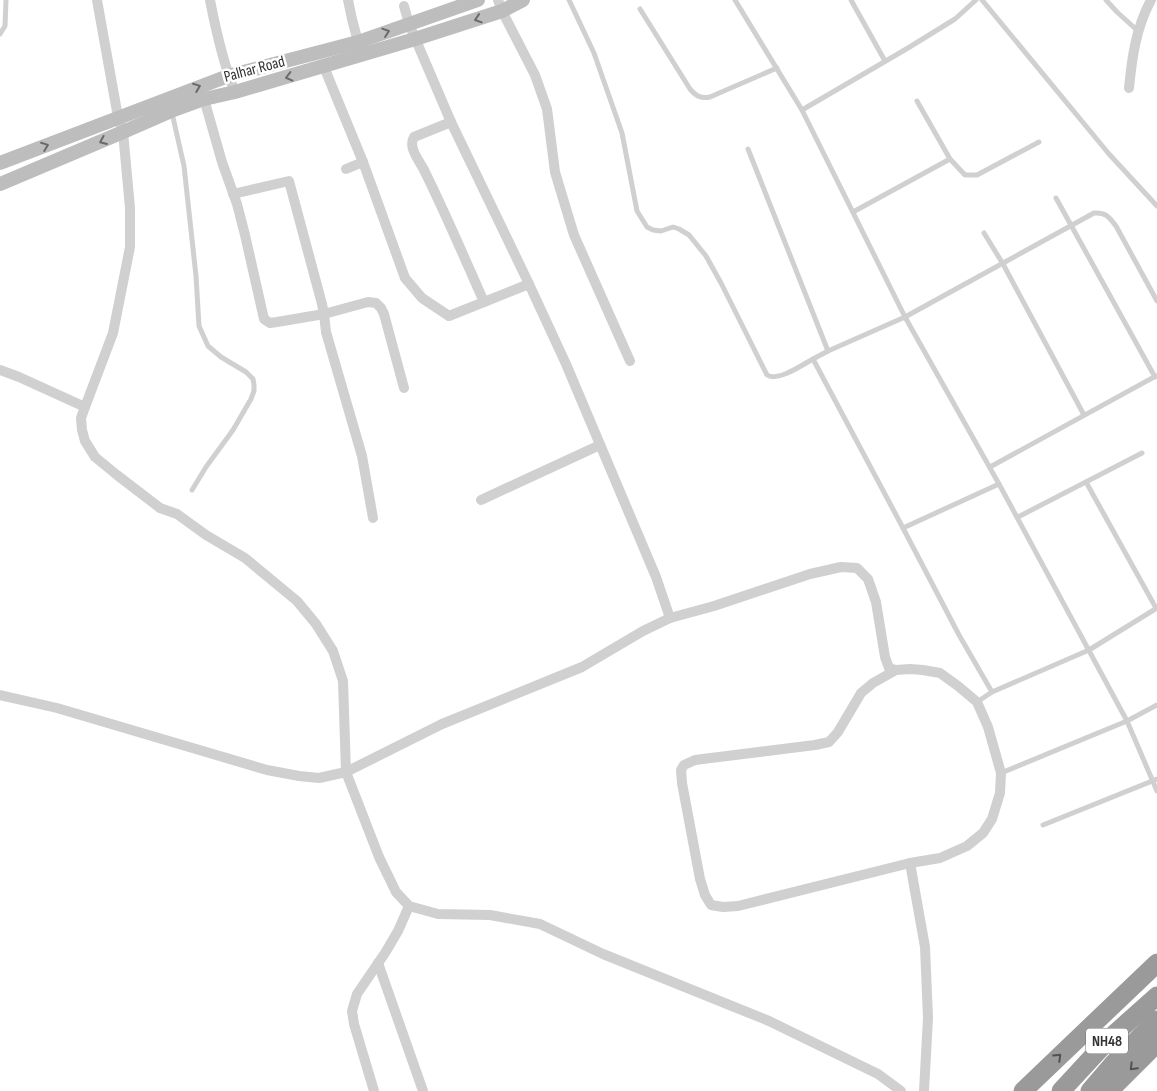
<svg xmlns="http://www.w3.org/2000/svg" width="1157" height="1091" font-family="'Sofia Sans Condensed',sans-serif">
  <rect width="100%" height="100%" fill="#fff"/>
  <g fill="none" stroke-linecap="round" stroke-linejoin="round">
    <!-- lane -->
    <g stroke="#d0d0d0" stroke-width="5">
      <path d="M569,0l25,53 28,80 15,78 10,16 6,3 8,1 12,-4 6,2 10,6 17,21 15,27 46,92c11,7 35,-10 46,-16"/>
      <path d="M735,0l67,110 103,207 94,167 128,237 30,70"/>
      <path d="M851,0l34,61"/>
      <path d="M982,0l127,154 48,52"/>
      <path d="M1106,0l11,12 21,19"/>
      <path d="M640,9l50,80c6,7 11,10 20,8l67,-29"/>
      <path d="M0,34l5,-8 1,-26"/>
      <path d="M917,101l33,58 15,16h12l62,-33"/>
      <path d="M802,110l106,-62 47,-29 21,-19"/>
      <path d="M172,113l12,53 12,110 3,50 9,20 13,11 25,15 7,7 1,6v6l-3,8 -18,31 -27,37 -14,23"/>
      <path d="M748,149l80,202"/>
      <path d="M1056,198l99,179"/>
      <path d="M853,212l97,-53"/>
      <path d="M984,233l19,31 81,151"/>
      <path d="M990,467l166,-91"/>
      <path d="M1086,482l70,126"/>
      <path d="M1018,517l124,-64"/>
      <path d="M903,528l96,-44"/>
      <path d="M992,692l-33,-57 -56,-107 -90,-169 15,-8 77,-34 189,-104c12,-1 15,4 22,13l41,75"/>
      <path d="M977,702l15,-10 97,-42 68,-42"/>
      <path d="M1001,773l126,-52 30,-16"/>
      <path d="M1043,825l114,-46"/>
    </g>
    <!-- street -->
    <g stroke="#d0d0d0" stroke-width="10">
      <path d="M97,0l21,117 5,15 7,76v39l-17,86 -28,74 -4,11 1,12 3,11 10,16 22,18 43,33 17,6 29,21 39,23 52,43 19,23 17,27 10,30 3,91 33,85 17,35 13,14 29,8 52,1 50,9 63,30 166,67 109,53 23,17"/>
      <path d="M210,0c6,31 13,63 25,92"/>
      <path d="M348,0l4,19 6,23"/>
      <path d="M498,0l4,11 33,64 12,34 8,63 19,63 56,126"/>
      <path d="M324,67l39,95 42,116 17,20 27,18 80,-32"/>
      <path d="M1129,88c3,-31 7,-60 22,-88"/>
      <path d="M204,99l18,63 15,42 8,31 19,84 6,4 7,-1 47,-8 44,-12 8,1 5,5 3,6 20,74"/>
      <path d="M451,122l-37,15c-6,10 4,22 9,31 22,44 41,89 61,134"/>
      <path d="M346,169l17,-7"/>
      <path d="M233,194l56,-13 33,123 2,10 2,18 36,124 11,62"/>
      <path d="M0,370l19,7 66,30"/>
      <path d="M481,500l119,-55"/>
      <path d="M670,618l44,-12 96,-32 31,-7 16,1 11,11 8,23 9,55 4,11 7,2 14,-1 13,1 17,3 18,13 19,16 11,25 13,46 -1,20 -8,26 -9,14 -16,13 -27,12 -30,5 -172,43 -15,1 -12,-2 -6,-10 -5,-16 -18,-96 -1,-13 3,-5 11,-5 120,-15 14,-3 9,-10 23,-39 12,-10 23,-13"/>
      <path d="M0,695l57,13 210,62 32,6 20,2 27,-6 96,-48 140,-57 61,-36 27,-13 -14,-41 -90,-213 -37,-80 -78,-162 -42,-98 -5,-18"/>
      <path d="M910,863l15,84 3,71 -4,73"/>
      <path d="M378,963l45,128"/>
      <path d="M374,1091l-20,-67 -2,-13 5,-17 28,-41 13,-22 11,-25"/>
    </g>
    <!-- secondary -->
    <g stroke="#bdbdbd" stroke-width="14">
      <path d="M0,163l228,-87 130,-34 120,-42"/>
      <path d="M0,184l123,-52 48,-21 33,-12 31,-7 180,-53 87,-28 21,-11"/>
    </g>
    <!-- highway -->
    <g stroke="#9a9a9a" stroke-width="19">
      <path d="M1023,1091l134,-128"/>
      <path d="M1061,1091l49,-53 47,-42"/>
      <path d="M1090,1091l24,-28 43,-43"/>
      <path d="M1109,1091l48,-48"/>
    </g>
  </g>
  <!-- one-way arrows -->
  <defs><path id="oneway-chevron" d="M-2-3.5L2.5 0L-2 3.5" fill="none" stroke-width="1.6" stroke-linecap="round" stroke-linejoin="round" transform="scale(1.25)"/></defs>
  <g stroke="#6a6a6a">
    <use href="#oneway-chevron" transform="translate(478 19) rotate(162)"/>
    <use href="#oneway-chevron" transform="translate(386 32) rotate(-19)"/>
    <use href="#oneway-chevron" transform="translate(289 77) rotate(166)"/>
    <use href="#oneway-chevron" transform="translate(197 87) rotate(-21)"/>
    <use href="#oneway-chevron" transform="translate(103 141) rotate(157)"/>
    <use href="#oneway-chevron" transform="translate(45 146) rotate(-21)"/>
  </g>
  <g stroke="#525252">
    <use href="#oneway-chevron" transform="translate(1058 1057) rotate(-44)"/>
    <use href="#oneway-chevron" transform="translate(1133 1067) rotate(135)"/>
  </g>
  <g text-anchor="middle" stroke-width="5" stroke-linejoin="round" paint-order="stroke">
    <!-- shield labels -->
    <rect fill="#fff" stroke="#707070" stroke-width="1" x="1086" y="1028.5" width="42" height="25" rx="4"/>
    <g font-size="15" font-weight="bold" fill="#333">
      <text x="1107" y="1046">NH48</text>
    </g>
    <!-- street labels -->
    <g font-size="16" fill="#333" stroke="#fff">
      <text transform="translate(254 68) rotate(-15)" y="6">Palhar Road</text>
    </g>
  </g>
</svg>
